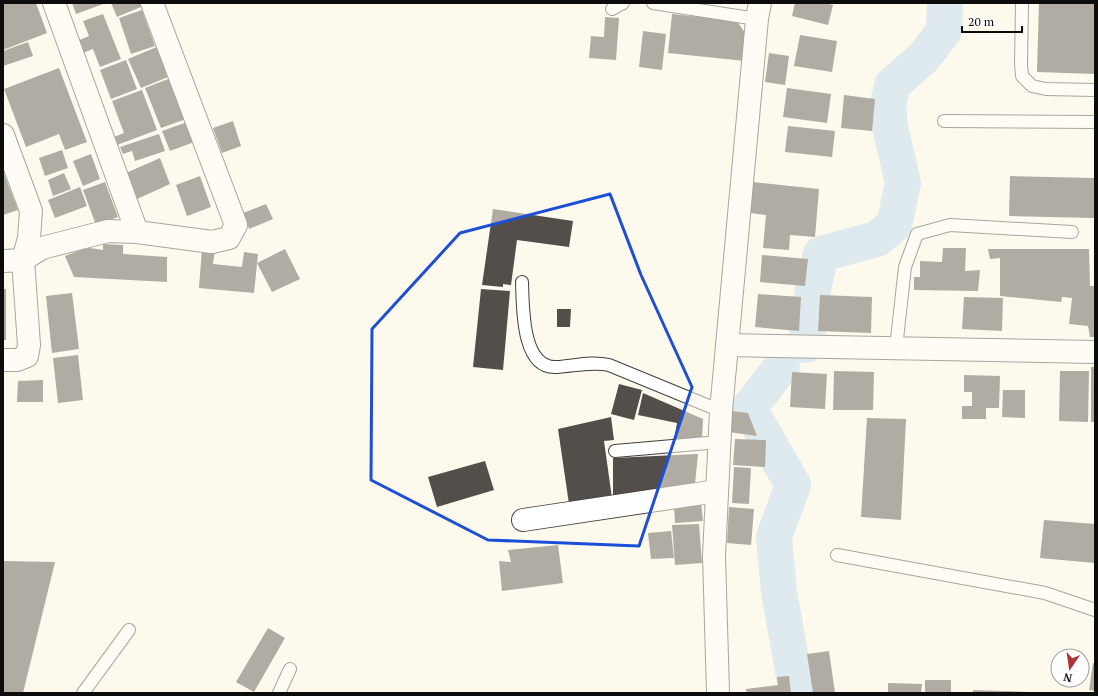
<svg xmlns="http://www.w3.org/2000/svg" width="1098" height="696" font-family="'PT Serif',serif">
  <rect width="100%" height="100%" fill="#fdfaed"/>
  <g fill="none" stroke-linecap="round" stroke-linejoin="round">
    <!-- river -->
    <g stroke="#b8d8ee" stroke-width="36">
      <path d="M806,345l7,-56 8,-35 56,-15 17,-14 9,-42 -13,-56 -2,-22 4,-20 31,-27 21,-27 1,-28"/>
      <path d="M782,366l-33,42 44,77 -19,52 5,55 18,101"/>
    </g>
  </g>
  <!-- building -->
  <g fill="#534e4a">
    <path d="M3,3h33l11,30 -44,17z"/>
    <path d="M72,3h34l-30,11z"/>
    <path d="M111,3h37v1l-31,13z"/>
    <path d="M795,3h30l8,2 -5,20 -36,-9z"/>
    <path d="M1039,3h56v71l-58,-2z"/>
    <path d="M142,10l13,36 -24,8 -12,-36z"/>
    <path d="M103,14l18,45 -21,8 -7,-18 -13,5 -5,-12 14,-6 -6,-15z"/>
    <path d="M672,14l65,7 10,15 -2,25 -77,-8z"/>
    <path d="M605,17l14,1 -3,42 -27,-2 2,-22 13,1z"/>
    <path d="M643,31l23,3 -4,36 -23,-3z"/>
    <path d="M800,35l37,6 -5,31 -38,-6z"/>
    <path d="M28,42l5,14 -30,10v-15z"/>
    <path d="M164,44l9,31 -32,13 -13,-29z"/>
    <path d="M769,53l20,3 -4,29 -20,-3z"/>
    <path d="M126,60l11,29 -26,10 -11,-29z"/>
    <path d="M59,68l28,74 -22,8 -6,-16 -33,13 -22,-58z"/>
    <path d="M176,76l16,41 -31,11 -16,-40z"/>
    <path d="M787,88l44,6 -4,29 -44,-6z"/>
    <path d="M142,90l15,40 -40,15 -3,-8 10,-4 -12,-32z"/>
    <path d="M844,95l31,4 -3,32 -31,-3z"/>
    <path d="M190,121l7,20 -27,10 -8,-20z"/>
    <path d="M233,121l8,25 -19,7 -9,-25z"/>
    <path d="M788,126l47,5 -3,26 -47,-5z"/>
    <path d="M159,134l6,17 -30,10 -3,-10 -9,3 -3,-7z"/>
    <path d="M62,150l6,18 -23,8 -6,-18z"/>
    <path d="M91,154l9,25 -17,7 -10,-25z"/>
    <path d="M160,158l10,26 -33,15 -11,-26z"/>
    <path d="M3,171l15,39 -15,5z"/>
    <path d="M64,173l7,16 -18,7 -5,-16z"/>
    <path d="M200,176l11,31 -24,9 -11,-31z"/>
    <path d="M1010,176l84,2v40l-85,-2z"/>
    <path d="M105,182l13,35 -22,8 -13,-35z"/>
    <path d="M753,182l66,7 -4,48 -25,-2 -1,15 -26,-2 3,-33 -16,-2z"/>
    <path d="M80,187l7,19 -32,12 -7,-18z"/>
    <path d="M266,204l7,15 -24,10 -6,-16z"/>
    <path d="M493,209l80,12 -4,26 -52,-7 -6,45 -8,-1v3l-21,-2z"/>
    <path d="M103,244l20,1v9l44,3v25l-93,-5 -9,-21 18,-7 7,-1 13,2z"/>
    <path d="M202,248l13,2 -2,14 29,3 2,-15 14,2 -4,39 -55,-5z"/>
    <path d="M943,248h23l-1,23 15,-1 -2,21 -64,-1v-13h6v-16l22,1z"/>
    <path d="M285,249l15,30 -28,13 -15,-29z"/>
    <path d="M988,249h101l1,37h5v51h-5l-2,-11 -19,-2 3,-26 -10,-1 -1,5 -61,-6v-38l-10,1z"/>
    <path d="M762,255l46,4 -3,27 -45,-4z"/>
    <rect x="3" y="289" width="3" height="51"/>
    <path d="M481,289l29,2 -7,79 -30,-3z"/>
    <path d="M72,293l7,56 -27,4 -6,-57z"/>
    <path d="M758,294l43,3 -2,34 -44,-4z"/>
    <path d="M820,295l52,2 -1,36 -53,-2z"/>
    <path d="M964,297l39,1 -1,33 -40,-2z"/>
    <path d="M557,309h14l-1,18h-13z"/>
    <path d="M78,355l5,45 -25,3 -5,-45z"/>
    <rect x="1091" y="367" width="4" height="55"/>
    <path d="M834,371l40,1 -1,38h-40z"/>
    <path d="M1060,371h29l-1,51 -29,-1z"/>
    <path d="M792,372l35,2 -2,35 -35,-2z"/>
    <path d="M964,375l36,1 -1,32h-13v11h-24v-13h10v-14h-8z"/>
    <path d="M43,380v22h-26l1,-21z"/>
    <path d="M619,384l23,6 -8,30 -23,-6z"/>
    <path d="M1003,390h22v28l-23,-1z"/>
    <path d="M643,393l60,26 -1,21h-28l3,-17 -39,-8z"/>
    <path d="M731,411l17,2 9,23 -28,-4z"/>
    <path d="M611,417l3,23 -10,1 8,57 -43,6 -11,-75z"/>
    <path d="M867,418l39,1 -5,101 -40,-3z"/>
    <path d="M735,439l31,1 -1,27 -32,-2z"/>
    <path d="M698,454l-3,30 -82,14v-40z"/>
    <path d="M485,461l9,29 -57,17 -9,-30z"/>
    <path d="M734,467l17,1 -2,36 -17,-1z"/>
    <path d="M701,502l2,19 -28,2 -1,-18z"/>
    <path d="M729,507l25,2 -3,36 -24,-2z"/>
    <path d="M1044,520l51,4v39l-55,-5z"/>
    <path d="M699,524l3,39 -27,2 -3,-40z"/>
    <path d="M671,531l3,27 -23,1 -3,-26z"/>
    <path d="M558,545l5,38 -61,8 -3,-30 12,1 -3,-12z"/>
    <path d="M3,561l52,1 -32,131h-20z"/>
    <path d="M268,628l17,10 -31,54 -18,-10z"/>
    <path d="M829,651l6,42h-22l-6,-39z"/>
    <path d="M1093,663l2,1v27l-6,-1z"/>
    <path d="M789,676l2,17h-44l-1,-4 32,-4 -1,-8z"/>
    <rect x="925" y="680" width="26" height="13"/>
    <path d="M888,683l34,1 -1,9h-33z"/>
    <path d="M973,690l59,2v1h-59z"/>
  </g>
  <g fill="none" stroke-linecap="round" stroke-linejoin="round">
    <!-- lane casing -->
    <g stroke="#3f3f3f" stroke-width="14">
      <g id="lane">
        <path d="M653,3l104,16"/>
        <path d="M1022,3l-1,61 1,12 10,10 14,3 49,1"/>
        <path d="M612,9l11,-6"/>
        <path d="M944,121l151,1"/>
        <path d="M522,282c1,23 -1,88 35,85 17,-1 34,-6 52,-2l112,46"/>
        <path d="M896,348l9,-81 12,-33 33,-9 122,7"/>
        <path d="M615,451l104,-9"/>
        <path d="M837,555l208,38 50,17"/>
        <path d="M83,693l46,-63"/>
        <path d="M279,693l11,-24"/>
      </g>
    </g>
    <!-- street casing -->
    <g stroke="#3f3f3f" stroke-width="24">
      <g id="street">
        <path d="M54,3l83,229"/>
        <path d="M3,135l28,76 -2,27 -6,22"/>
        <path d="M23,260l19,-12 66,-17 29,1 75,10 17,-4 7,-13 -84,-222"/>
        <path d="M3,261l20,-1 6,85 -2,11 -10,4h-14"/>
        <path d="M727,345l368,7"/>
        <path d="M523,520l194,-29"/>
        <path d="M718,693l-4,-137 7,-145 36,-392 3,-16"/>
      </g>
    </g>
    <!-- lane -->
    <use href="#lane" stroke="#fff" stroke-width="12"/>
    <!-- street -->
    <use href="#street" stroke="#fff" stroke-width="22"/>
  </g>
  <!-- marked area -->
  <path d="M0 0H1098V696H0ZM610,194l31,81 51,112 -53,159 -151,-6 -117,-60 1,-151 88,-96z" fill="#fdfaed" fill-opacity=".55" fill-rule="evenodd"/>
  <path fill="none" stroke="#1d4ed8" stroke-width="3" stroke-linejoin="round" d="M610,194l31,81 51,112 -53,159 -151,-6 -117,-60 1,-151 88,-96z"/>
  <!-- border -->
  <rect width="1098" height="696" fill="none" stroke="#0c0c0c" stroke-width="8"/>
  <!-- north arrow -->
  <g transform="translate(1070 668) rotate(193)"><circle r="19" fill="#ffffff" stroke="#9e9e9e"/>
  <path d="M0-3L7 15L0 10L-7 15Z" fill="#ab3536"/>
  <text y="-6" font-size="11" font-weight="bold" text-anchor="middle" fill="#0c0c0c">N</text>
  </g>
  <!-- scale -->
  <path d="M962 26v6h60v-6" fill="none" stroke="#0c0c0c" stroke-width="2"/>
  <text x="968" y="26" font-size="12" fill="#0c0c0c" stroke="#ffffff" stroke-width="3" paint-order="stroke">20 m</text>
</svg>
